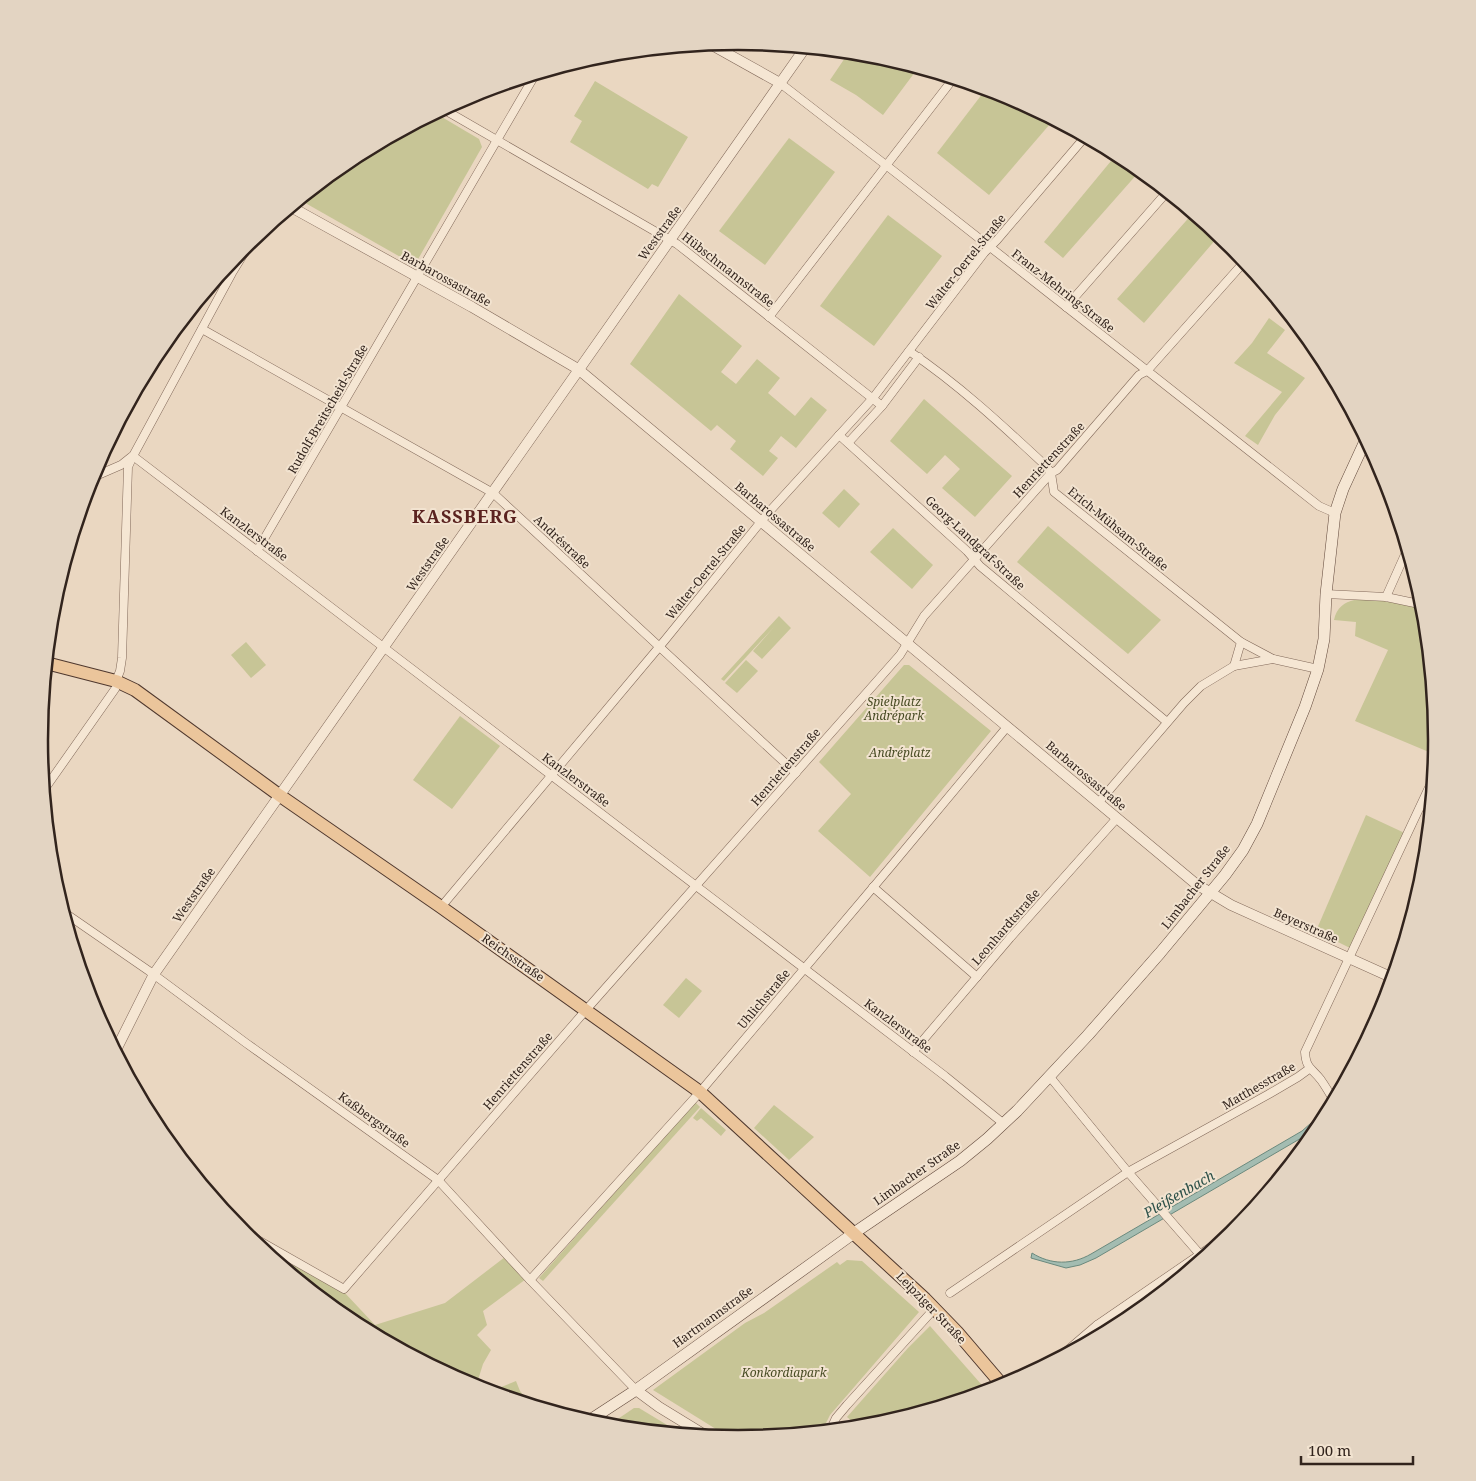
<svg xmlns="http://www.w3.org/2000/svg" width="1476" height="1481" font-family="'Noto Serif',serif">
  <rect width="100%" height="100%" fill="#ead7c1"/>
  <!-- green -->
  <g fill="#c7c596">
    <path d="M849,52l26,3 43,13 -35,47 -27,-20 -26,-15z"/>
    <path d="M595,81l93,56 -30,50 -6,-3 -4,5 -78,-47 12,-21 -8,-5z"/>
    <path d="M986,89l64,35 -61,71 -52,-42z"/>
    <path d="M435,113l44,26 3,8 -65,114 -6,2 -111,-63 50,-41z"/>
    <path d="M789,138l46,34 -70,93 -46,-34z"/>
    <path d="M1111,161l27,12 -75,85 -19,-16z"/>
    <path d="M1193,213l16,14 -2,3 10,8 -73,85 -27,-24z"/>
    <path d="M888,215l54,41 -68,90 -54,-40z"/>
    <path d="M679,294l63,52 -21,26 15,12 21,-25 23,19 -12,15 27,23 16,-19 16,13 -31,38 -15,-12 -12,15 9,7 -15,18 -33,-27 6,-8 -19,-16 -6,6 -81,-67z"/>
    <path d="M1269,318l16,12 -18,23 38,25 -30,37 -17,30 -13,-9 37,-44 -48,-29 18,-20z"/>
    <path d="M924,399l88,77 -37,41 -33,-29 18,-19 -15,-14 -18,19 -37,-33z"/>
    <path d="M844,489l16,15 -21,24 -17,-15z"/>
    <path d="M1048,526l113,94 -33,34 -111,-92z"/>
    <path d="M893,528l40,37 -21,24 -42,-37z"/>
    <path d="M1386,597l38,8 13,136 -1,14 -81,-34 33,-71 -33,-14 1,-14 -22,-2c5,-25 32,-21 52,-23z"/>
    <path d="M779,616l12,12 -29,31 -9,-8 21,-24 -50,54 -3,-2z"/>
    <path d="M246,642l20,23 -15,13 -20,-23z"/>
    <path d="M746,660l12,11 -21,22 -12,-10z"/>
    <path d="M904,665h5l82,66 -121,146 -52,-46 33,-37 -32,-32z"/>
    <path d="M460,716l40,30 -48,63 -39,-29z"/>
    <path d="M1366,815l43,20 -55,115 -38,-19z"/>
    <path d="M686,978l16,13 -23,27 -16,-13z"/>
    <path d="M695,1102l5,5 -157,174 -4,-3z"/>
    <path d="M774,1105l40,32 -25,23 -35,-32z"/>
    <path d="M701,1108l25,22 -5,6 -20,-18 -4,3 -4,-3z"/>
    <path d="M251,1241l93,51 31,33 70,-22 60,-46 21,22 -43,32 4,14 -10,10 14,15 -8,14 -5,16v9l-8,-3 -121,-64z"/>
    <path d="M847,1260l15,1 57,51 -89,103 -8,16 -90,8 -79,-49 92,-67 19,-10 73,-51 3,3z"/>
    <path d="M930,1326l58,66 -114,34 -14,2 -13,-11 61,-69z"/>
    <path d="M516,1381l4,10 11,14 -42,-13z"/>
    <path d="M634,1408h5l43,26 -76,-7z"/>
  </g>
  <!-- water -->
  <path fill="#a3bcb1" stroke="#6b897d" d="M1344,1084l-19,34 -22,19 -207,121 -16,7 -14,3 -35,-10 1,-5c19,12 40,12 59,1l211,-123 26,-23z"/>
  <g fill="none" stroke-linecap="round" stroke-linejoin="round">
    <!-- minor casing -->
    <g stroke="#82695a" stroke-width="9">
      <g id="minor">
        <path d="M780,83l111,86 428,337 16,7"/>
        <path d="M443,109l234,135 205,162"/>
        <path d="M1066,307l101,-115"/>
        <path d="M769,317l184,-238"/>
        <path d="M202,329l291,164 303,280"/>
        <path d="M909,351c49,33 93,74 136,114l6,8 3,19 187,150 32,17 45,10"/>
        <path d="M839,435l128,116 13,15 187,156"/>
        <path d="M848,443l34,-37 37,-49"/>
        <path d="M133,456l812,620 59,48"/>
        <path d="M91,478l30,-13 10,-8"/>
        <path d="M257,551l278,-476"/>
        <path d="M1326,594l60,3 38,8"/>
        <path d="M1386,597l21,-47"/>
        <path d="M1234,666l7,-24"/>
        <path d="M116,681l4,-10 2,-13 6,-191 5,-11 99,-183 22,-36"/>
        <path d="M44,790l71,-101"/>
        <path d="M1099,802l85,-99 17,-17 33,-20 39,-7"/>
        <path d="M873,887l104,90"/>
        <path d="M441,907l224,-267 103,-127 105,-115 111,-145 13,-13 88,-103"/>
        <path d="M62,911l87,60 97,72 192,137 92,100 106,110"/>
        <path d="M913,1052l97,-114 107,-120"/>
        <path d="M1050,1077l78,95 76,87"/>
        <path d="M1334,1101c-4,-7 -8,-14 -13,-21 -9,-12 -15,-11 -16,-28l128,-273"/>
        <path d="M242,1233l14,6 88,50 242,-279 314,-355 24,-39 127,-143 6,-3 82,-95 8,-4 98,-110"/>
        <path d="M530,1280l170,-188 192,-227 115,-138"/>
        <path d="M950,1293l178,-121 141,-78 29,-17 11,-8"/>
        <path d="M1097,1325l8,9"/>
        <path d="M1056,1360l41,-35 140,-96"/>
        <path d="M830,1431l6,-13 11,-13 88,-97"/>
      </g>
    </g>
    <!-- tertiary casing -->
    <g stroke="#82695a" stroke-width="11">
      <g id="tertiary">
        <path d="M710,44l70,39"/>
        <path d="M291,207l181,100 106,62 618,515 35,21 162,73"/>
        <path d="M115,1052l39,-78 651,-926"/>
        <path d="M636,1390l23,17 49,30"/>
      </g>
    </g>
    <!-- secondary casing -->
    <g stroke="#634a3d" stroke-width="12">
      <path id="secondary" d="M587,1422l49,-32 218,-157 106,-72 27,-22 30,-28 71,-76 72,-82 65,-78 18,-25 14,-26 48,-117 13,-38 6,-30 2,-45 9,-81 8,-24 23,-50"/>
    </g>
    <!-- primary casing -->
    <g stroke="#4f382e" stroke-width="14">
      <path id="primary" d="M46,663l70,18 19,9 144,105 162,112 259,185 225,207 32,33 47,55"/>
    </g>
    <!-- minor -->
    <use href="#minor" stroke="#f5e6d3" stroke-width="8"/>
    <!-- tertiary -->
    <use href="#tertiary" stroke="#f5e6d3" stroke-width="10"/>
    <!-- secondary -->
    <use href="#secondary" stroke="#f5e6d3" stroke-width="11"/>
    <!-- primary -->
    <use href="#primary" stroke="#ebc59b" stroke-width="12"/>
  </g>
  <g text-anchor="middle" stroke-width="4" stroke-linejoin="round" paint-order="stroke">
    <!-- street labels -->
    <g font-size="12" fill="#32241d" stroke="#f2e3d0">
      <text transform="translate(660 233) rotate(-54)" y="4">Weststraße</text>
      <text transform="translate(966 262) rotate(-51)" y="4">Walter-Oertel-Straße</text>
      <text transform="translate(728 270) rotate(38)" y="4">Hübschmannstraße</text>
      <text transform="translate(446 279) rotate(29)" y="4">Barbarossastraße</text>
      <text transform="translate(1063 291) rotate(38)" y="4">Franz-Mehring-Straße</text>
      <text transform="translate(328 409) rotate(-60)" y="4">Rudolf-Breitscheid-Straße</text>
      <text transform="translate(1049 460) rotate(-47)" y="4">Henriettenstraße</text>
      <text transform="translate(775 517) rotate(40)" y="4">Barbarossastraße</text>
      <text transform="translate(1118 529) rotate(39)" y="4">Erich-Mühsam-Straße</text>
      <text transform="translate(254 534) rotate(37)" y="4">Kanzlerstraße</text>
      <text transform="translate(562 542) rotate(43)" y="4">Andréstraße</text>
      <text transform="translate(975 543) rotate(43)" y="4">Georg-Landgraf-Straße</text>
      <text transform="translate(428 564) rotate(-55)" y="4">Weststraße</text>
      <text transform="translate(706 572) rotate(-51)" y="4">Walter-Oertel-Straße</text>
      <text transform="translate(786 767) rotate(-49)" y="4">Henriettenstraße</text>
      <text transform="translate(1086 776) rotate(40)" y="4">Barbarossastraße</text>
      <text transform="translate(576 780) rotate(37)" y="4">Kanzlerstraße</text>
      <text transform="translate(1196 887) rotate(-52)" y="4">Limbacher Straße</text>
      <text transform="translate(194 895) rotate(-55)" y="4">Weststraße</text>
      <text transform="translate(1306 926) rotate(24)" y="4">Beyerstraße</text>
      <text transform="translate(1006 927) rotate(-49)" y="4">Leonhardtstraße</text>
      <text transform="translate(513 958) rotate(35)" y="4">Reichsstraße</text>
      <text transform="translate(764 999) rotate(-50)" y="4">Uhlichstraße</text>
      <text transform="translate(898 1026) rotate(37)" y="4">Kanzlerstraße</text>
      <text transform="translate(518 1071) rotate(-49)" y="4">Henriettenstraße</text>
      <text transform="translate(1259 1086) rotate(-30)" y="4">Matthesstraße</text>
      <text transform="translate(374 1120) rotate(36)" y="4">Kaßbergstraße</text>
      <text transform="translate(917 1173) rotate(-35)" y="4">Limbacher Straße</text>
      <text transform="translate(931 1308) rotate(46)" y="4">Leipziger Straße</text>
      <text transform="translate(713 1317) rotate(-36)" y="4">Hartmannstraße</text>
    </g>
    <!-- park labels -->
    <g font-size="12" font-style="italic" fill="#494d25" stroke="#f2e3d0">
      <text x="894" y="706">Spielplatz<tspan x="894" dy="14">Andrépark</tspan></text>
      <text x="900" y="757">Andréplatz</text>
      <text x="784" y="1377">Konkordiapark</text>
    </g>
    <!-- water labels -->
    <g font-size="14" font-style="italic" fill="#2d5149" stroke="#f2e3d0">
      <text transform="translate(1179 1194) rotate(-30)" y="5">Pleißenbach</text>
    </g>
    <!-- district labels -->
    <g font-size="18" font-weight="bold" letter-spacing="1" fill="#5b2320" stroke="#f2e3d0">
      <text x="465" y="523">KASSBERG</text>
    </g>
  </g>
  <!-- crop -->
  <path d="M0 0H1476V1481H0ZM48 740a690 690 0 1 1 1380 0a690 690 0 1 1-1380 0Z" fill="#e3d4c2" fill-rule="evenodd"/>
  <path fill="none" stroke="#32241d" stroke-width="2.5" d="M48 740a690 690 0 1 1 1380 0a690 690 0 1 1-1380 0Z"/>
  <!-- scale -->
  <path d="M1301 1456v8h112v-8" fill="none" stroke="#32241d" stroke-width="2.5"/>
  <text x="1308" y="1456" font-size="15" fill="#32241d" stroke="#f2e3d0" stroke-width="4" paint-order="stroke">100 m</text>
</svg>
